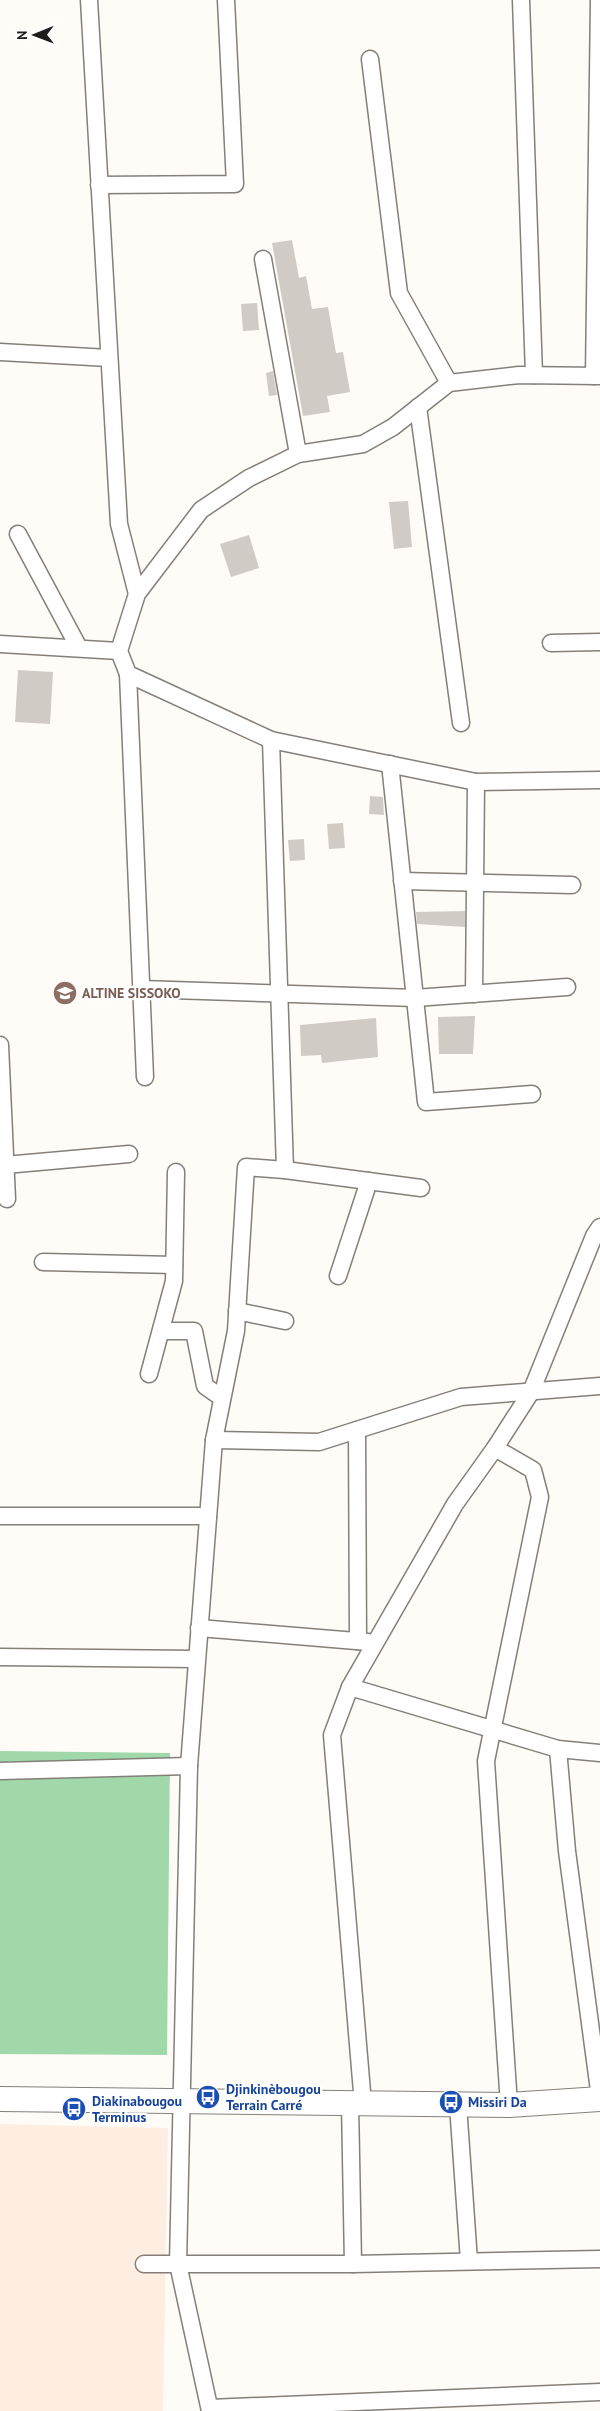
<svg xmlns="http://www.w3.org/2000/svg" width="600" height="2411" font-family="'PT Sans',sans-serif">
  <rect width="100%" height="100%" fill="#fffbf7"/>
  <!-- education -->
  <path fill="#feeee2" d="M0,2124l168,4 -5,283h-163z"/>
  <!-- green -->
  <path fill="#a0d8aa" d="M0,1751l170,2 -3,302 -167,-1z"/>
  <!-- building -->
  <g fill="#d1cbc5">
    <path d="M292,240l7,38 7,-2 6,33 16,-2 8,46 7,-1 7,40 -23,4 3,16 -27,4 -31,-173z"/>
    <path d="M257,303l2,27 -16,1 -2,-27z"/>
    <path d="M273,371l4,24 -8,1 -3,-23z"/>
    <path d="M408,501l4,46 -18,2 -5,-47z"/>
    <path d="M249,535l10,33 -28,9 -11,-33z"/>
    <path d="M18,670l35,2 -3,52 -35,-2z"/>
    <path d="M370,796l13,1 1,18 -15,-1z"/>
    <path d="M343,823l2,25 -16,1 -2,-25z"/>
    <path d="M304,839l1,21 -15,1 -2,-21z"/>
    <path d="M465,911v16l-48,-3 -1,-12z"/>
    <path d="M475,1016l-2,38h-34l-1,-37z"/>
    <path d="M376,1018l2,39 -56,6 -1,-8 -20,1 -1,-31z"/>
  </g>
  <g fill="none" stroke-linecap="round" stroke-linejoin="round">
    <!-- street casing -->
    <g stroke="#857f7a" stroke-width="19">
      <g id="street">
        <path d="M89,0l30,524 18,70"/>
        <path d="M521,0l13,375"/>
        <path d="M370,59l29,234 50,90"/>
        <path d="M99,185l136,-1 -9,-184"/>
        <path d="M263,259l35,195"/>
        <path d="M0,352l109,6"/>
        <path d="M594,376l5,-376"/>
        <path d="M600,376l-81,-1 -70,8 -56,44 -30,17 -65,10 -49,24 -48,32 -64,84 -18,57 9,23 143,66 205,42 124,-2"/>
        <path d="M418,407l43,316"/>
        <path d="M18,534l61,114"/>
        <path d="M551,643l49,-1"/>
        <path d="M0,644l119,7"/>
        <path d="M128,674l17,403"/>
        <path d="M271,740l14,430"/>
        <path d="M390,764l36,338 106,-8"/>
        <path d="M402,881l170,4"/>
        <path d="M141,989l274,9 152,-11"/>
        <path d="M474,994l2,-212"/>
        <path d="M0,1045l7,154"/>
        <path d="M5,1165l124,-11"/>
        <path d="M43,1262l131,3"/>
        <path d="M338,1276l31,-95"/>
        <path d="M237,1311l48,10"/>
        <path d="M161,1331h33l11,55 17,12"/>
        <path d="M149,1374l25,-93 2,-109"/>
        <path d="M357,1430l1,211"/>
        <path d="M214,1440l105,2 142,-45 139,-11"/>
        <path d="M495,1448l38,22 7,27 -54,264 23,344"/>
        <path d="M0,1516h208"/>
        <path d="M199,1628l169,14"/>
        <path d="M0,1657l196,2"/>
        <path d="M350,1687l105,-183 40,-56 36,-56 63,-156 6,-9"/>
        <path d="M558,1749l9,102 33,247"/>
        <path d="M0,1771l189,-5"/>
        <path d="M350,2103l3,161"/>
        <path d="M363,2104l-31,-369 18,-48 208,62 42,4"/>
        <path d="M458,2105l11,156"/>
        <path d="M144,2264h209l247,-5"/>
        <path d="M210,2408l390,-16"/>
        <path d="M210,2411l-32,-147 11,-498 25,-326 22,-109 10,-164 39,3 136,18"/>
      </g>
    </g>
    <!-- secondary casing -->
    <g stroke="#857f7a" stroke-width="26">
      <path id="secondary" d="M0,2099l509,6 91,-6"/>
    </g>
    <!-- street -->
    <use href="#street" stroke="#fff" stroke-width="16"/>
    <!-- secondary -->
    <use href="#secondary" stroke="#fff" stroke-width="24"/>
  </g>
  <!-- icons -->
  <defs>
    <g id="school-disc" transform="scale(1.25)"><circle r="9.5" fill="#8d6e63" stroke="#fff"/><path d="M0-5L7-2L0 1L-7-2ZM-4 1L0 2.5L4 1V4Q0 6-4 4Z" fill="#fff"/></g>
    <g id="bus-disc" transform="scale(1.25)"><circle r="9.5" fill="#1a4fb4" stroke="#fff"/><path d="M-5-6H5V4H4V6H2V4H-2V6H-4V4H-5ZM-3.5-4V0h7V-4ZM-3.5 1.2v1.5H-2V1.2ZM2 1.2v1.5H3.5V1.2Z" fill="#fff"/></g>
  </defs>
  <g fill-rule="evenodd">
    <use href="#school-disc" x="65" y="993"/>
    <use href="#bus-disc" x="208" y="2097"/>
    <use href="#bus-disc" x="451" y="2102"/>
    <use href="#bus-disc" x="74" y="2109"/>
  </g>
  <g text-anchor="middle" stroke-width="4.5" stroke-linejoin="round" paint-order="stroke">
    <!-- education labels -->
    <g font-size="14" font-weight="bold" fill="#785e54" stroke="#fff" text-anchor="start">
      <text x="82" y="998">ALTINE SISSOKO</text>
    </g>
    <!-- transit labels -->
    <g font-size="14" font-weight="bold" fill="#164399" stroke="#fff" text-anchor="start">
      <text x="226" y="2094">Djinkinèbougou<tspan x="226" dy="16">Terrain Carré</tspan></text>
      <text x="92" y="2106">Diakinabougou<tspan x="92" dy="16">Terminus</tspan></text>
      <text x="468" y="2107">Missiri Da</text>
    </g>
  </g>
  <!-- north arrow -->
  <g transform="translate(35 35) rotate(269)" stroke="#ffffff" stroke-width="4" paint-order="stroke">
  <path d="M0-4L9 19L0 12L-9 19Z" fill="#1f1d1b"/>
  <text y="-8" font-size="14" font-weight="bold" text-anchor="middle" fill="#1f1d1b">N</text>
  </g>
</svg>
